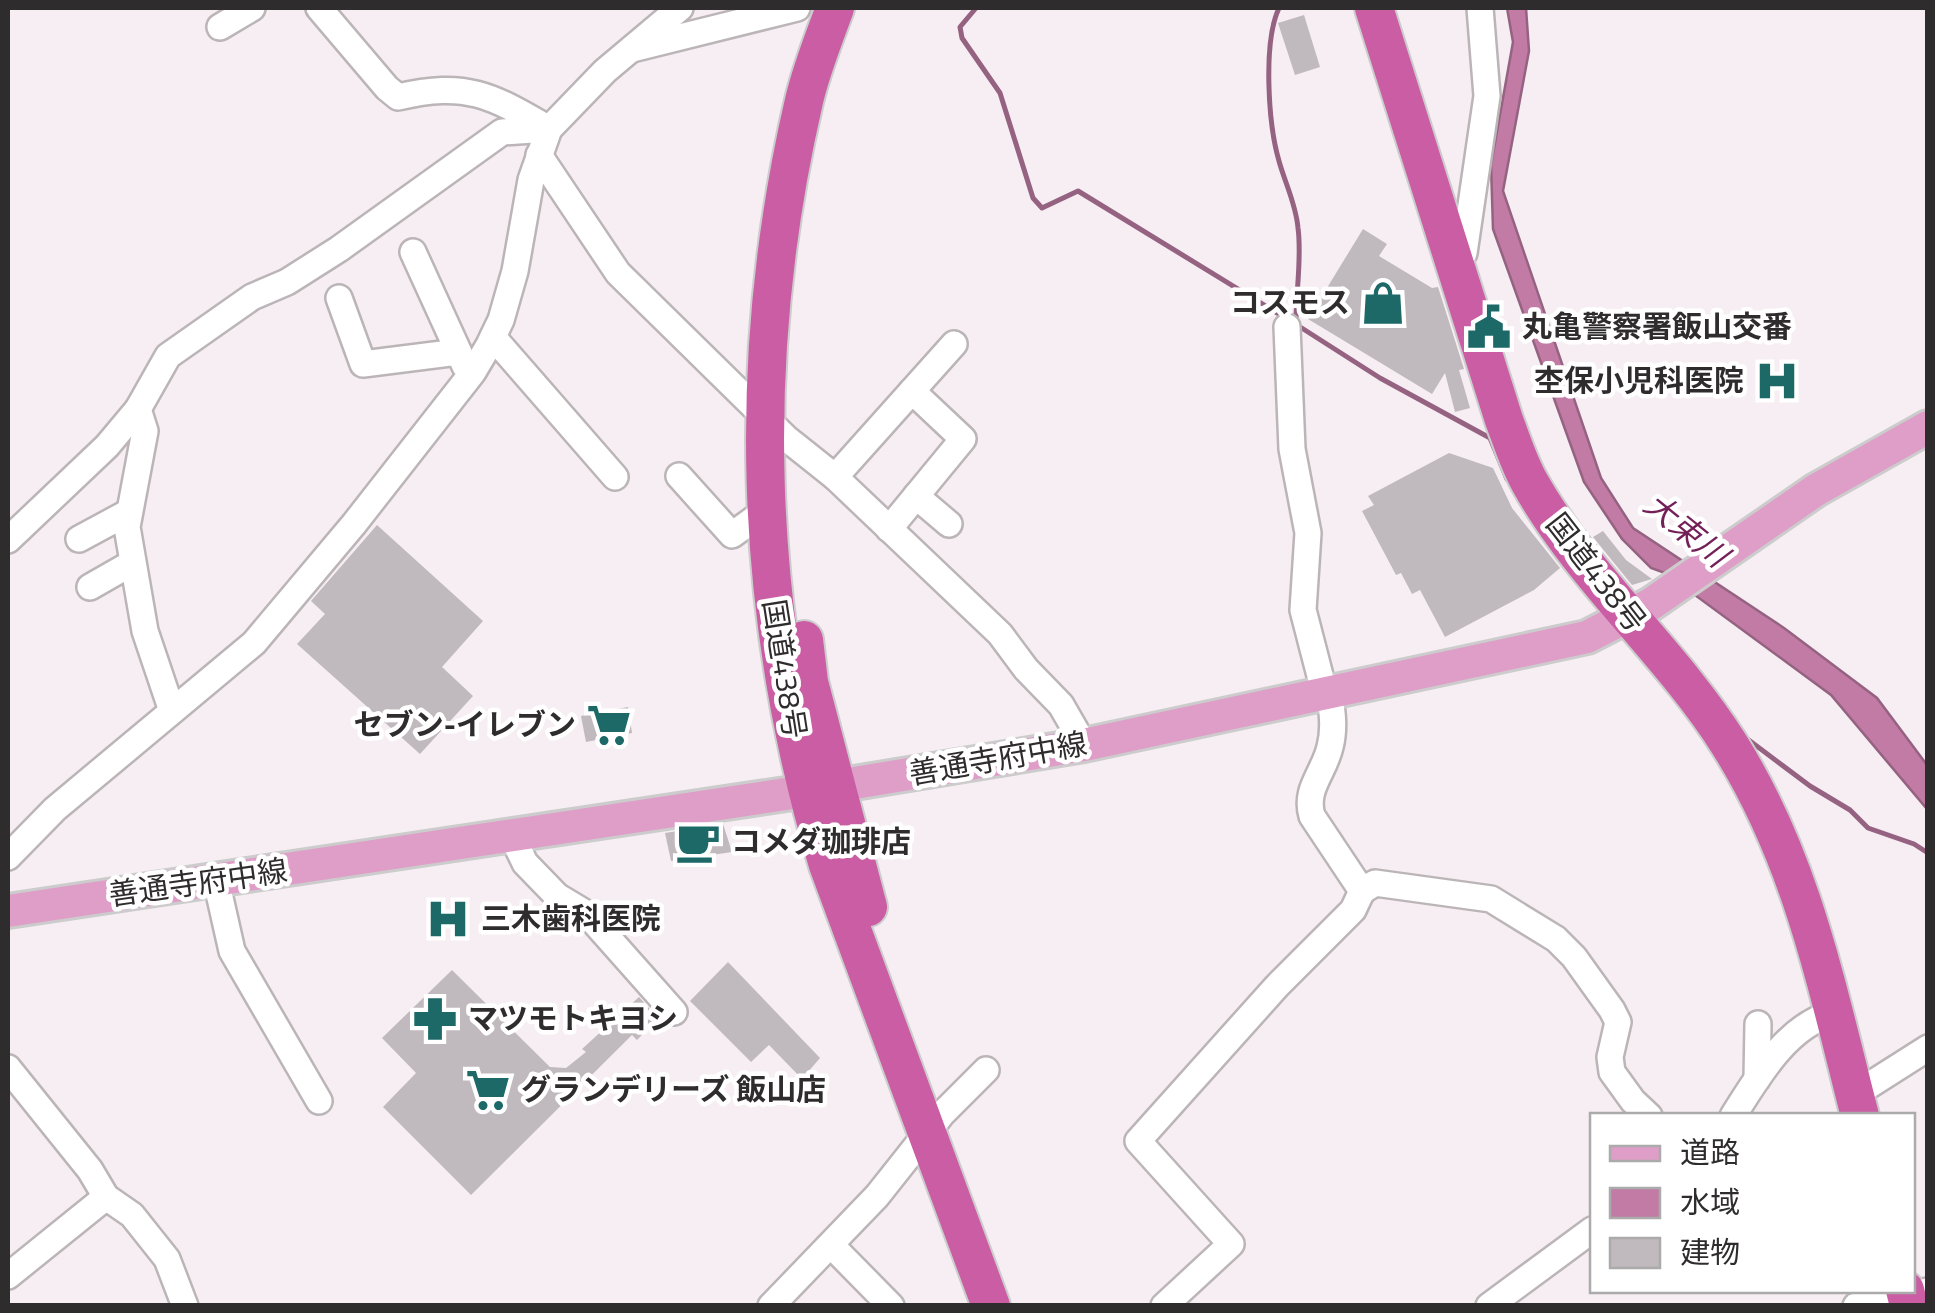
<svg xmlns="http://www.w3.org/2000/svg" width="1935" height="1313" font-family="'Titillium Web','Noto Sans JP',sans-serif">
  <rect width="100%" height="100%" fill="#f6eef2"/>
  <!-- water -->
  <path fill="#c17ba5" stroke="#956381" stroke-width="2.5" d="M1507,8h19l3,43 -26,140 98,287 32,50 151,100 93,70 50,67v44l-96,-114 -166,-122 -14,-5 -29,-29 -38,-57 -91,-253 -2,-64 22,-123z"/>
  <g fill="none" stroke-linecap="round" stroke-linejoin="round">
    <!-- stream -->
    <g stroke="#956381" stroke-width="5">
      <path d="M976,8l-16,19 2,11 38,55 33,105 9,10 36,-17 209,128"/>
      <path d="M1279,8c-16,34 -11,115 0,153 6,22 17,43 19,67 4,30 -2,62 -2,93"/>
      <path d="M1297,325l83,53 110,60 17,41"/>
      <path d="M1742,735l68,51 40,24 18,18 46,16 14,9"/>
    </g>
  </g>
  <!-- building -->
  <g fill="#c0b9bd">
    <path d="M1304,15l16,52 -25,8 -17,-52z"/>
    <path d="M1363,229l24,15 -8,12 53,32 6,-1 26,82 -5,1 11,38 -15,4 -10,-39 -13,21 -124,-75z"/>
    <path d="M1449,453l44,15 19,40 48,60 -26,22 -89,47 -25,-47 -8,4 -11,-21 -5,2 -34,-64 12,-6 -6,-9z"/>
    <path d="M377,525l106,96 -41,46 31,29 -53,58 -123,-110 28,-30 -14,-13z"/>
    <path d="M1603,531l23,29 26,19 -20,6 -39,-48z"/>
    <path d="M628,707l4,26 -46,9 -5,-26z"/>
    <path d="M723,824l9,28 -61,9 -6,-28z"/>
    <path d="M728,962l92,96 -18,21 -33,-34 -18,17 -61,-61z"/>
    <path d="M452,970l98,97 16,1 20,-16 -4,-3 57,-52 19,21 -21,22 -5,-5 -161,160 -88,-88 33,-34 -34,-35z"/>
  </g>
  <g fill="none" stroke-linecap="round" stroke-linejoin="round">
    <!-- minor casing -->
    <g stroke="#bcb5b8" stroke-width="30">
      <g id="minor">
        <path d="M319,8l68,80 11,9c68,-16 93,-2 151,32"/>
        <path d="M220,27l32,-19"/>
        <path d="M632,49l165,-41"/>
        <path d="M539,155l79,118 168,165 49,39 165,157 26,35 35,36 23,40"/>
        <path d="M413,252l52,114"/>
        <path d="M1456,264l8,-11 23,-157 -7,-88"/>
        <path d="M339,298l24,66 95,-12"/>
        <path d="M1287,327l5,122 16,84 -5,77 21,81"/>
        <path d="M493,337l122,140"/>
        <path d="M138,409l7,22 -18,96 18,104 27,80"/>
        <path d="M679,476l53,59 33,-24"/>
        <path d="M835,477l119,-133"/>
        <path d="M916,496l33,28"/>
        <path d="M889,529l74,-90 -51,-48"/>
        <path d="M79,539l50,-27"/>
        <path d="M8,540l99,-94 31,-37 30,-53 84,-59 35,-15 52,-33 163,-117 47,-3"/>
        <path d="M90,587l42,-24"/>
        <path d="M512,836l13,27 32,33 30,18 87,98"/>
        <path d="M8,857l47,-48 199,-166 100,-119 119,-152 16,-27 12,-25 14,-49 16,-91 18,-51 56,-58 75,-63"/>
        <path d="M216,880l16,71 87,150"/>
        <path d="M1362,891l13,-8 116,16 65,40 18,18 38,53 6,12 -8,35 2,15 21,29 16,15"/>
        <path d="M8,1068l82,102 16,27 26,18 35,44 18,47"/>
        <path d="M1757,1079l1,-55"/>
        <path d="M1854,1095l74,-47"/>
        <path d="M1733,1116c25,-39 53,-90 101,-103"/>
        <path d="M831,1245l60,61"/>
        <path d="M8,1276l98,-79"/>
        <path d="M771,1306l106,-110 65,-82 44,-44"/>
        <path d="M1164,1306l67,-62 -93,-103 139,-155 76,-76 9,-19 -50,-75c-8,-27 12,-43 18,-69 5,-19 2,-37 -1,-57"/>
        <path d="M1489,1306l103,-76"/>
        <path d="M1856,1306l72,-15"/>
      </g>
    </g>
    <!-- major casing -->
    <g stroke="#cdcccd" stroke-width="38">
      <path id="major" d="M8,911l798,-120 278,-46 503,-108 64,-33 165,-114 112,-63"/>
    </g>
    <!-- highway casing -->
    <g stroke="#cdcccd" stroke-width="42">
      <g id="highway">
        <path d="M835,8c-11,30 -24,62 -31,93 -59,254 -51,515 24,764l163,441"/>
        <path d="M1374,8l130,412c8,21 15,44 26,63 54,96 141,169 199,261 73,116 97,240 131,372"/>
        <path d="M804,640l5,42 59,225"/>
        <path d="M1905,1290l4,16"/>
      </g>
    </g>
    <!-- minor -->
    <use href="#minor" stroke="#fff" stroke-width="25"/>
    <!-- major -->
    <use href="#major" stroke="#df9ec8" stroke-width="32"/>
    <!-- highway -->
    <use href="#highway" stroke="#ca5da3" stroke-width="38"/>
  </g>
  <!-- icons -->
  <defs>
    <g id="shop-bare" transform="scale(3.45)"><path d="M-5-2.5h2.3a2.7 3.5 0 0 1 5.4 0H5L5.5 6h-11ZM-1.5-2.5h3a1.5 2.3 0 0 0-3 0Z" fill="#1c6968" stroke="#fff" stroke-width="2.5" paint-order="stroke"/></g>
    <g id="civic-bare" transform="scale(3.45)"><path d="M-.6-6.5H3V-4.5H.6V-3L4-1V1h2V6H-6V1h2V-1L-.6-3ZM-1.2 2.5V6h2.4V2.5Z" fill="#1c6968" stroke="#fff" stroke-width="2.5" paint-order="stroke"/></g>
    <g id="hospital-bare" transform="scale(3.45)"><path d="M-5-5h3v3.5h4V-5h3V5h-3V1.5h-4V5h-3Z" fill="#1c6968" stroke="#fff" stroke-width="2.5" paint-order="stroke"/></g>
    <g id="supermarket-bare" transform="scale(3.45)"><path d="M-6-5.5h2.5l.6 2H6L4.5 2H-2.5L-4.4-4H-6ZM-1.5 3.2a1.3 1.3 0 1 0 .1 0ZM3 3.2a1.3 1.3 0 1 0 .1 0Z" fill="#1c6968" stroke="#fff" stroke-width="2.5" paint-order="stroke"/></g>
    <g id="cafe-bare" transform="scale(3.45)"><path d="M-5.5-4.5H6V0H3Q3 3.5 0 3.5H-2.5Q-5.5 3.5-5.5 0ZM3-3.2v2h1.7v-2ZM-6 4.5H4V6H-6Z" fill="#1c6968" stroke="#fff" stroke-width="2.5" paint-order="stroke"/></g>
    <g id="pharmacy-bare" transform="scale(3.45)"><path d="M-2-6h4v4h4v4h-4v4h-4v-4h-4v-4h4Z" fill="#1c6968" stroke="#fff" stroke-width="2.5" paint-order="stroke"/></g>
  </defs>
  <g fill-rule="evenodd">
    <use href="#shop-bare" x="1383" y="303"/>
    <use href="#civic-bare" x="1489" y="327"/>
    <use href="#hospital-bare" x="1777" y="381"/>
    <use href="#supermarket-bare" x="609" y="725"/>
    <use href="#cafe-bare" x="698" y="842"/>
    <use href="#hospital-bare" x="448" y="919"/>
    <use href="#pharmacy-bare" x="435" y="1019"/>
    <use href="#supermarket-bare" x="488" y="1090"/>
  </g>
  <g text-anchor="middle" stroke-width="9" stroke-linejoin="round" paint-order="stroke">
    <!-- poi labels -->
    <g font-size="30" font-weight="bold" fill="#2f2c2d" stroke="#fff" text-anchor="start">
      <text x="1350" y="313" text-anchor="end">コスモス</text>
      <text x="1522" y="337">丸亀警察署飯山交番</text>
      <text x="1744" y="391" text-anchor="end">杢保小児科医院</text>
      <text x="576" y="735" text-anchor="end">セブン-イレブン</text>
      <text x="731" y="852">コメダ珈琲店</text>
      <text x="481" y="929">三木歯科医院</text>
      <text x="468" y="1029">マツモトキヨシ</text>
      <text x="521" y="1100">グランデリーズ 飯山店</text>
    </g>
    <!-- street labels -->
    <g font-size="30" fill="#2f2c2d" stroke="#fff">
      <text transform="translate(1596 573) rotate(52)" y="10">国道438号</text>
      <text transform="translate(784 669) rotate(81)" y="10">国道438号</text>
      <text transform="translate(998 759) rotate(-10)" y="10">善通寺府中線</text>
      <text transform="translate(198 883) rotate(-8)" y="10">善通寺府中線</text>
    </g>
    <!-- water labels -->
    <g font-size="32" font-style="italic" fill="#731f58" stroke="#fff">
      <text transform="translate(1686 530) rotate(39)" y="11">大束川</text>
    </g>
  </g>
  <!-- border -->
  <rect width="1935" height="1313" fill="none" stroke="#2f2c2d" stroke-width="20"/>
  <!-- legend -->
  <rect x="1590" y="1113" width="325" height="180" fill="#ffffff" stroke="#acabab" stroke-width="2.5"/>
  <rect x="1610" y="1146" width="50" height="15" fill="#df9ec8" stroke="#acabab" stroke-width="2.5"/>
  <text x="1680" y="1163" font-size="30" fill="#2f2c2d">道路</text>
  <rect x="1610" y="1188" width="50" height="30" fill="#c17ba5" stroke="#acabab" stroke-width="2.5"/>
  <text x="1680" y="1213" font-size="30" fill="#2f2c2d">水域</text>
  <rect x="1610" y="1238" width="50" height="30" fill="#c0b9bd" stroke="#acabab" stroke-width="2.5"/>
  <text x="1680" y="1263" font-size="30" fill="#2f2c2d">建物</text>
</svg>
